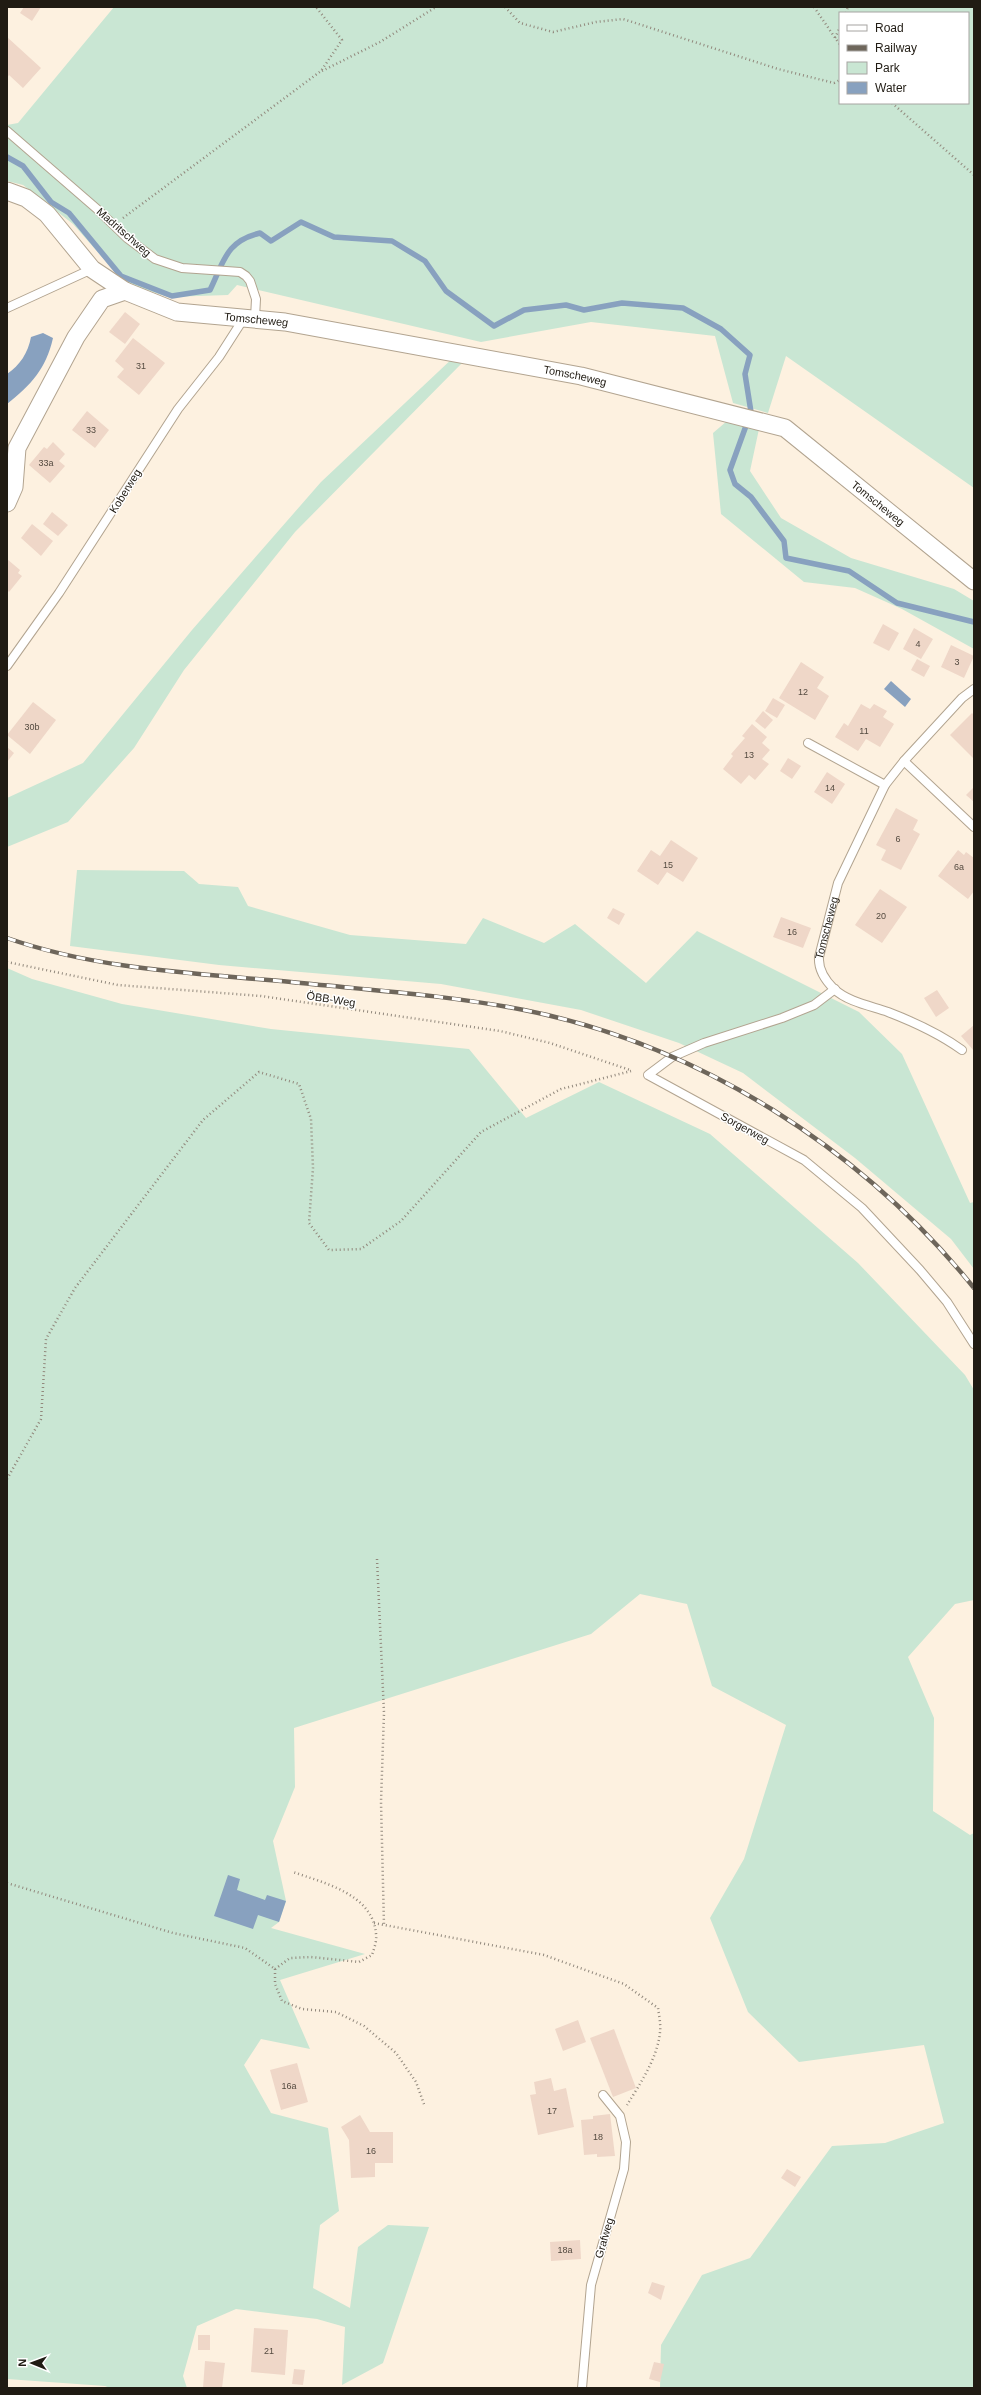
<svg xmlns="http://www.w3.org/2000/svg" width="981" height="2395" font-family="Arial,sans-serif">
  <rect width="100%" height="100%" fill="#fdf1e0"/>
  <!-- green -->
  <g fill="#c9e6d3" fill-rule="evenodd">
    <path d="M114,7h860v481l-188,-132 -18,57 -35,-10 -18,-67 -124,-14 -110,20 -244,-57 -9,10 -60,2 -43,-14 -52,-59 -50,-39 -16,-4v-56l11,-2zM840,13h128v90h-128z"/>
    <path d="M455,356l11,3 -171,173 -111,138 -50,78 -66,74 -61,25v-49l76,-35 109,-133 129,-148z"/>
    <path d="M727,421l32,8 -9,42 31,47 70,40 103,31 20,12v48l-72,-40 -47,-21 -51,-6 -83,-68 -8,-81z"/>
    <path d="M77,870l107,1 15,13 39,3 10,19 102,29 116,9 17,-26 61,25 31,-19 71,59 51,-52 162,81 43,42 68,149 4,-1v67l-23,-30 -96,-81 -112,-85 -64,-30 -98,-33 -140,-26 -222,-19 -149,-19z"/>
    <path d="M7,968l25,11 90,25 149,25 198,20 57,69 73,-36 111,52 148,129 107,112 9,15v210l-19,4 -47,53 26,61 -1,93 37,24 4,-2v555h-314l1,-43 41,-70 48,-17 82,-112 53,-3 59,-20 -20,-78 -125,17 -51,-50 -38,-94 34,-59 42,-134 -74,-39 -25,-82 -47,-10 -49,40 -297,94 1,59 -22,54 13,60 -7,21 -8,6 94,26 -85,26 30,69 -49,-10 -17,26 27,48 57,15 11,83 -19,14 -7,63 37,20 8,-61 30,-22 41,2 -46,136 -41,22 3,-58 -28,-8 -81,-10 -39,17 -14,50 4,12h-77l-5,-2 -98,-7z"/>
  </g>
  <!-- water -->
  <g fill="#88a1bf">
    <path d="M43,333l10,5c-7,31 -22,47 -46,66v-30c13,-9 21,-21 24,-37z"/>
    <path d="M891,681l20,18 -6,8 -21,-18z"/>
    <path d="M228,1875l12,4 -3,11 28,10 2,-5 19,6 -7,21 -21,-7 -5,14 -39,-13z"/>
  </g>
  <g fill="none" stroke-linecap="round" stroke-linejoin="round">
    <!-- stream -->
    <path stroke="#88a1bf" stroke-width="5.5" d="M7,157l16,9 28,36 18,11 52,63 51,20 38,-6c14,-29 16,-49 50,-57l11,8 30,-19 33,15 58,4 33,20 21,30 48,35 30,-16 42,-5 18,5 38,-7 61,5 38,21 29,26 -5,19 6,38 -21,58 5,14 16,13 33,44 2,17 63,13 48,32 77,19"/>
  </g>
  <!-- building -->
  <g fill="#efd7c8">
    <path d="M24,7h17l-9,14 -12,-8z"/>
    <path d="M7,37l34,31 -18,20 -14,-13 -2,3z"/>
    <path d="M125,312l15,12 -15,20 -16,-12z"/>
    <path d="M133,338l32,25 -26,32 -22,-18 7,-8 -9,-8z"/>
    <path d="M87,411l22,19 -14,18 -23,-18z"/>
    <path d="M53,442l12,12 -6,7 6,5 -15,17 -21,-18 15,-18 3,2z"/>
    <path d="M52,512l16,13 -10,11 -15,-12z"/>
    <path d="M32,524l21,17 -12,15 -20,-18z"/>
    <path d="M7,559l13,11 -2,3 4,3 -13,16 -2,-2z"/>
    <path d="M883,624l16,9 -10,18 -16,-8z"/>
    <path d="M914,628l19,11 -12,20 -18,-10z"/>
    <path d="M951,645l23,11 -10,22 -23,-11z"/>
    <path d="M917,659l13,7 -6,11 -13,-7z"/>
    <path d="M801,662l23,15 -7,11 12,8 -14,24 -36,-22z"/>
    <path d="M773,698l12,7 -8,13 -12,-7z"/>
    <path d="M33,702l23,18 -26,34 -23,-19z"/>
    <path d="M861,704l9,5 4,-5 13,7 -4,6 11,7 -14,23 -14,-8 -8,12 -23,-14 9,-14 4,3z"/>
    <path d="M763,711l10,9 -8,9 -10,-8z"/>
    <path d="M972,713l2,2v44l-24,-24z"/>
    <path d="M752,724l15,13 -5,6 8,7 -8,9 7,5 -14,16 -6,-5 -8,9 -18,-15 10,-13 -2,-2 14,-16 -3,-2z"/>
    <path d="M7,747l7,6 -7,9z"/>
    <path d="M788,758l13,8 -9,13 -12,-8z"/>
    <path d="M827,772l18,12 -13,20 -18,-12z"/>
    <path d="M974,787v15l-8,-7z"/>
    <path d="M896,808l22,12 -5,10 7,4 -19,36 -20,-10 5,-10 -10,-5z"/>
    <path d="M671,840l27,18 -15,24 -16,-10 -9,13 -21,-14 14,-21 9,6z"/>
    <path d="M958,850l6,5 2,-3 8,6v33l-6,8 -30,-23z"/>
    <path d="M880,889l27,18 -25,36 -27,-18z"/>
    <path d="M613,908l12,6 -6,11 -12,-7z"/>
    <path d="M781,917l30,11 -8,20 -30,-11z"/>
    <path d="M937,990l12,18 -13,9 -12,-19z"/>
    <path d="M974,1025v26l-13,-15z"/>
    <path d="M578,2020l8,22 -23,9 -8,-22z"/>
    <path d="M614,2029l22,59 -23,9 -23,-59z"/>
    <path d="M297,2063l11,39 -27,8 -11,-40z"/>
    <path d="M551,2078l3,13 12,-3 8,39 -36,8 -8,-40 6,-1 -2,-12z"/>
    <path d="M610,2114l5,42 -18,1v-3l-13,1 -3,-35 12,-1v-3z"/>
    <path d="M360,2115l10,17h23v31h-18v14l-24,1 -2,-38 -8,-13z"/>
    <path d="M787,2169l14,8 -6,10 -14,-9z"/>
    <path d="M580,2240l1,19 -30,2 -1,-19z"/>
    <path d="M652,2282l13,4 -4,14 -13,-7z"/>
    <path d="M254,2328l34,2 -3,45 -34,-3z"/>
    <rect x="198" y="2335" width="12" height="15"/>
    <path d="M205,2361l20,2 -3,25h-19z"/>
    <path d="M654,2362l10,2 -4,18 -11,-3z"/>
    <path d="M294,2369l11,1 -2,15 -11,-1z"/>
  </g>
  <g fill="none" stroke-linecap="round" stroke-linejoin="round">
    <!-- lane casing -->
    <g stroke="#b2a490" stroke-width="10">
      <g id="lane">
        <path d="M7,131l90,78 30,29 28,21 27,9 44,3 14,1 6,4 4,5 6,18 -1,19"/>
        <path d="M7,308l85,-39"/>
        <path d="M7,666l52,-73 119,-184 41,-52 25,-39"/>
        <path d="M808,743l77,42"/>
        <path d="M904,761l70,66"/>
        <path d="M835,989l-21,16 -32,13 -78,25 -32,14 -24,18 156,85 58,48 58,62 27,32 27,42"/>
        <path id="s1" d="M962,1050c-22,-16 -48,-28 -74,-38 -17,-6 -40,-10 -54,-23 -9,-9 -16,-19 -15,-32l19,-74 47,-98 19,-24 58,-63 12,-9"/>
        <path d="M582,2388l9,-103 33,-116 2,-27 -6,-26 -17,-21"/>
      </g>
    </g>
    <!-- street casing -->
    <g stroke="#b2a490" stroke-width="19">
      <g id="street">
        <path id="s2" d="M7,191l19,7 21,16 45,55 33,22 52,21 108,10 296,54 204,52 189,153"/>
        <path d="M7,503l7,-16 3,-39 59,-111 26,-38 23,-8"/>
      </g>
    </g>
    <!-- path -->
    <g stroke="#92897d" stroke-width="2.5" stroke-dasharray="1 3" stroke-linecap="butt">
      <path d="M505,7l15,16 33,9 43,-10 27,-3 155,50 56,14 6,-3"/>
      <path d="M814,7l26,38"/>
      <path d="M846,13l2,-6"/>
      <path d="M835,38l5,-11"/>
      <path d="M322,71l58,-29 56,-35"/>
      <path d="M892,103l82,72"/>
      <path d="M123,218l198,-147 21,-31 -26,-33"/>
      <path d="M7,962l111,23 143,11 239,35 50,12 80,27"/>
      <path d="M7,1479l34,-60 5,-80 29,-51 128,-168 56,-48 40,12 12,35 2,49 -4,55 20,27 32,-1 40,-28 80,-89 80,-43 70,-18"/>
      <path d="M377,1559l7,154 -3,89 3,123"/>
      <path d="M7,1883l166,50 72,15 30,21"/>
      <path d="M374,1923l170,32 80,29 34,24c1,7 3,17 2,24 -2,25 -20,52 -33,73"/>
      <path d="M275,1969l15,-11 21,-1 48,5 13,-7c2,-6 5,-14 4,-21 -3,-40 -52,-51 -83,-62"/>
      <path d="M275,1969v15l7,17 20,8 34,3 28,14 32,27 20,29 9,25"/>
    </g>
    <!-- lane -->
    <use href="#lane" stroke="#fff" stroke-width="8"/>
    <!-- street -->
    <use href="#street" stroke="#fff" stroke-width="17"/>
    <!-- rail casing -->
    <g stroke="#6e665b" stroke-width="4.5">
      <path id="rail" d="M7,938c91,32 189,35 284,44 78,8 156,13 233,28 176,35 338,139 450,278"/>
    </g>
    <!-- rail -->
    <use href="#rail" stroke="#fff" stroke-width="3" stroke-dasharray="9" stroke-linecap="butt"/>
  </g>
  <g text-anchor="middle" stroke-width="3" stroke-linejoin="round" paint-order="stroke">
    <!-- number labels -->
    <g font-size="9" fill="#544a40">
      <text x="141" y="369">31</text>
      <text x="91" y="433">33</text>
      <text x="46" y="466">33a</text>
      <text x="918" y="647">4</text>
      <text x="957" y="665">3</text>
      <text x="803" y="695">12</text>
      <text x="32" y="730">30b</text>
      <text x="864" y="734">11</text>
      <text x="749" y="758">13</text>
      <text x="830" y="791">14</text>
      <text x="898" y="842">6</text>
      <text x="668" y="868">15</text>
      <text x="959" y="870">6a</text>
      <text x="881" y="919">20</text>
      <text x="792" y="935">16</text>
      <text x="289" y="2089">16a</text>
      <text x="552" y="2114">17</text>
      <text x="598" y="2140">18</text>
      <text x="371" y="2154">16</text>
      <text x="565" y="2253">18a</text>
      <text x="269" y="2354">21</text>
    </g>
    <!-- street labels -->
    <g font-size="11" fill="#201b13" stroke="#fff">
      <text transform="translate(124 232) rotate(41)" y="4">Madritschweg</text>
      <text dy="4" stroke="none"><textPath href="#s2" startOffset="293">Tomscheweg</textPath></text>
      <text dy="4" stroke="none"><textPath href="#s2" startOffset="617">Tomscheweg</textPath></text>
      <text transform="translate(125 491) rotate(-58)" y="4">Koberweg</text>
      <text dy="4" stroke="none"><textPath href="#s2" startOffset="953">Tomscheweg</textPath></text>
      <text dy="4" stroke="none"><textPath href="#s1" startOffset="209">Tomscheweg</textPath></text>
      <text transform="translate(331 999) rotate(9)" y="4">ÖBB-Weg</text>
      <text transform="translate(745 1128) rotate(29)" y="4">Sorgerweg</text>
      <text transform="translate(604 2238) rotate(-74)" y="4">Grafweg</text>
    </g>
  </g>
  <!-- border -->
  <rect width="981" height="2395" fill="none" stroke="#201b13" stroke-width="16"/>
  <!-- legend -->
  <rect x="839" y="12" width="130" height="92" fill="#ffffff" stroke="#a6a4a1"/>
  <rect x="847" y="25" width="20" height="6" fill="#ffffff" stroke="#a6a4a1"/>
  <text x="875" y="32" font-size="12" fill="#201b13">Road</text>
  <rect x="847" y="45" width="20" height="6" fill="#6e665b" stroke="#a6a4a1"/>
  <text x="875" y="52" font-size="12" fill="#201b13">Railway</text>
  <rect x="847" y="62" width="20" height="12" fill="#c9e6d3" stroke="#a6a4a1"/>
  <text x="875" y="72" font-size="12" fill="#201b13">Park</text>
  <rect x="847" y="82" width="20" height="12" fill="#88a1bf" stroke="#a6a4a1"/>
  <text x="875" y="92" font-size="12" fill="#201b13">Water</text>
  <!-- north arrow -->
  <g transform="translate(32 2363) rotate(271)" stroke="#ffffff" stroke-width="3" paint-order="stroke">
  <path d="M0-3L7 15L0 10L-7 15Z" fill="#201b13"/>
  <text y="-6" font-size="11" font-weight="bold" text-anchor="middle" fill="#201b13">N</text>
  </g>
</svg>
